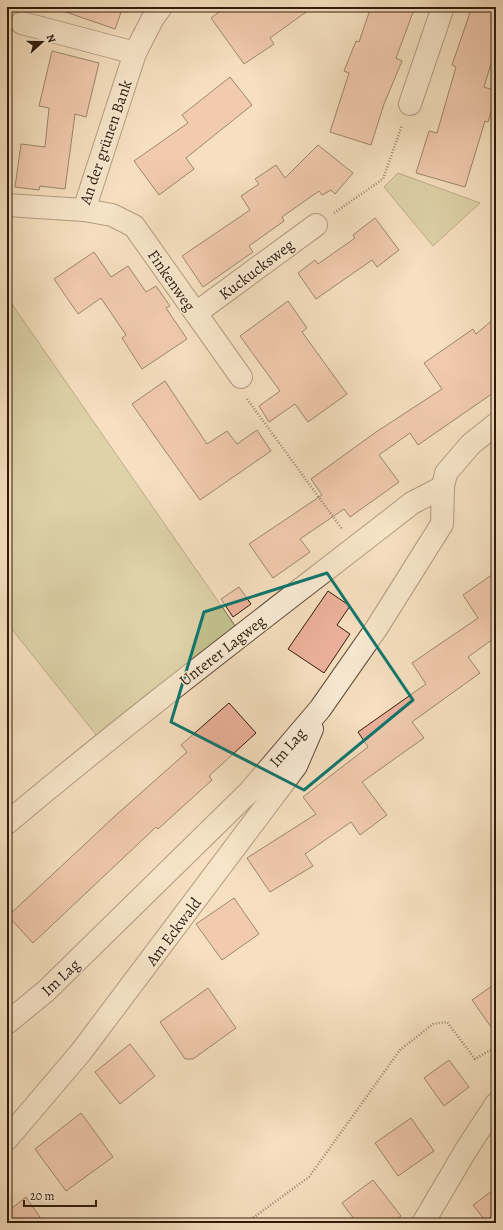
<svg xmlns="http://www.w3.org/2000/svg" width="503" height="1230" font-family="Alegreya,serif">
  <rect width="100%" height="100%" fill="#f6e0c0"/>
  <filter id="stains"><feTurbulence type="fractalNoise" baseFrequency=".005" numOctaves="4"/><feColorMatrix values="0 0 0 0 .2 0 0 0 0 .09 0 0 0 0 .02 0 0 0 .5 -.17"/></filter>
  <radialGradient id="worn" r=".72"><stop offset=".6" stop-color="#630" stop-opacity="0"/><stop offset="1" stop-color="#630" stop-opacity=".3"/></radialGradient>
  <!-- green -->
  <g fill="#c2c18e" stroke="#796e4c">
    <path d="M398,173l82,30 -47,43 -49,-59z"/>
    <path d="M7,297l229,330 -139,109 -90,-113z"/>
  </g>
  <!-- building -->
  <g fill="#edb19b" stroke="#301c0a">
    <path d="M61,7h62l-8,22 -55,-19z"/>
    <path d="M226,7h87l-43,31 4,6 -30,20 -33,-46z"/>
    <path d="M371,7h44l-19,51 6,3 -18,43 -13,41 -41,-13 19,-59 -5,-2 12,-30 3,1z"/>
    <path d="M472,7h24v40l-12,40 12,4v5l-8,26 -3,-1 -20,66 -49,-14 13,-42 8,2 19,-66 -4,-2z"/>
    <path d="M52,51l47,12 -13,54 -11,-3 -10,75 -25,-3 -1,4 -24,-3 6,-43 24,3 4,-39 -10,-2z"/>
    <path d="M230,77l22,28 -66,53 8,11 -35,26 -25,-34 54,-38 -6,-8z"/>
    <path d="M318,145l35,28 -18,21 -4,-4 -9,5 -3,-4 -37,26 2,4 -35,25 4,6 -50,35 -21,-31 68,-46 -9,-14 18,-12 -4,-5 21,-14 9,13z"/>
    <path d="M375,218l24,32 -22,17 -5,-7 -56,39 -18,-26 17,-13 3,4 37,-26 -2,-3z"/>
    <path d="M94,252l17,25 17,-11 18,26 10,-6 14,20 -4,2 21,31 -45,30 -20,-31 4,-3 -25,-37 -23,16 -24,-35z"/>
    <path d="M288,301l19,27 -5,4 45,62 -39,28 -13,-18 -26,18 -10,-16 21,-15 -40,-55z"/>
    <path d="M496,317v74l-78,54 -8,-12 -31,22 20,27 -49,35 -6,-8 -44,30 10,13 -37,26 -24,-34 73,-49 -11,-16 65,-47 66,-43 -18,-26 49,-34 3,5z"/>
    <path d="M165,381l42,63 20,-13 10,13 20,-14 14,21 -71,49 -68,-96z"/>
    <path d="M496,572v72l-3,-5 -25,18 12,16 -68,49 12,16 -62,44 25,33 -27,20 -9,-13 -46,32 8,12 -43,26 -23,-34 69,-44 -13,-17 65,-50 -10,-15 68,-48 -14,-21 66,-45 -15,-23z"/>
    <path d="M239,587l12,17 -18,13 -12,-18z"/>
    <path d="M328,591l22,15 -13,19 13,9 -26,39 -36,-24z"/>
    <path d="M229,703l27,30 -47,43 3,4 -54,49 -2,-2 -123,116 -25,-27 107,-100 72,-64 -6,-7z"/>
    <path d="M234,898l25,36 -37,26 -26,-36z"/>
    <path d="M496,983v51l-24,-34z"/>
    <path d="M208,988l28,40 -43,31h-8l-25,-37z"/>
    <path d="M130,1044l25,32 -35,28 -25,-32z"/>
    <path d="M449,1060l20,27 -25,19 -20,-28z"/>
    <path d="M81,1113l32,44 -47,34 -31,-42z"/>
    <path d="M411,1118l23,33 -36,25 -23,-33z"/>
    <path d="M373,1180l28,36 -10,7h-34l-15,-20z"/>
    <path d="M496,1188v35h-9l-14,-18z"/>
    <path d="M26,1197l18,26h-37v-11z"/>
  </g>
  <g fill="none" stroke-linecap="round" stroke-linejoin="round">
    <!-- minor casing -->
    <g stroke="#624d38" stroke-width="24">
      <g id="minor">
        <path d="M22,23l113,30"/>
        <path d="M410,104l33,-97"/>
        <path d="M7,205l77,5 51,-157 18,-35 8,-11"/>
        <path d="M84,210l28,5 22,11 107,151"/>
        <path d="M196,313l120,-88"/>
        <path d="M7,823c132,-111 269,-214 405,-320l31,-16"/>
        <path d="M7,1023l39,-32 204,-200 70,-82 56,-80 66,-105 1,-37 3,-14 25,-29 25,-20"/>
        <path d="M7,1139l74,-87 215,-286 16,-37"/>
        <path d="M423,1223l43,-73 30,-46"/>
      </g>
    </g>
    <!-- path -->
    <g stroke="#301c0a" stroke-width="2.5" stroke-dasharray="1 2" stroke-linecap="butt">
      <path d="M334,213l49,-34 19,-54"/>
      <path d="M247,399l95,130"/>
      <path d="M246,1223l63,-46 91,-127 33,-26 14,-2 28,37 21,-12"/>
    </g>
    <!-- minor -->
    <use href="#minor" stroke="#f9ebd6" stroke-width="22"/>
  </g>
  <!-- marked area -->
  <path d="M0 0H503V1230H0ZM327,573l86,127 -109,90 -133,-68 33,-110z" fill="#f6e0c0" fill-opacity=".55" fill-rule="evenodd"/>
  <path fill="none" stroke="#0f766e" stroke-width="3" stroke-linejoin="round" d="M327,573l86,127 -109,90 -133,-68 33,-110z"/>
  <g text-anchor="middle" stroke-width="3" stroke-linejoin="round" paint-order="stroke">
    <!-- street labels -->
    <g font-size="16" fill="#301c0a" stroke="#f9ebd6">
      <text transform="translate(105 142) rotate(-71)" y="6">An der grünen Bank</text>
      <text transform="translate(256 269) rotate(-37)" y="6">Kuckucksweg</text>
      <text transform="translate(172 280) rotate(55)" y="6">Finkenweg</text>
      <text transform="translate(222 650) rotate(-38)" y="6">Unterer Lagweg</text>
      <text transform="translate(287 747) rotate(-49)" y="6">Im Lag</text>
      <text transform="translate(173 931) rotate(-53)" y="6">Am Eckwald</text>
      <text transform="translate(60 977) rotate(-43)" y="6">Im Lag</text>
    </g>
  </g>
  <!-- margin -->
  <rect width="503" height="1230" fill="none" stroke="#f6e0c0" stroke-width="24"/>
  <rect x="8" y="8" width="487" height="1214" fill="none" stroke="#301c0a" stroke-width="2"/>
  <rect x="12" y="12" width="479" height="1206" fill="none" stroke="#301c0a"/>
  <!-- north arrow -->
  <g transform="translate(42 42) rotate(69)" stroke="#f9ebd6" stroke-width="3" paint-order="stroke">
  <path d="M0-3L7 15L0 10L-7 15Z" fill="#301c0a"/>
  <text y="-6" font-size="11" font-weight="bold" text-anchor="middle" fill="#301c0a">N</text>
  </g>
  <!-- scale -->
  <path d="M24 1200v6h72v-6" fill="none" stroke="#301c0a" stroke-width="2"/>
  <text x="30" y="1200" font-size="12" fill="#301c0a" stroke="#f9ebd6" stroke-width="3" paint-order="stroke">20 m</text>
  <rect width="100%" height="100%" filter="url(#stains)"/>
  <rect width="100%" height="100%" fill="url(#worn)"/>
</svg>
